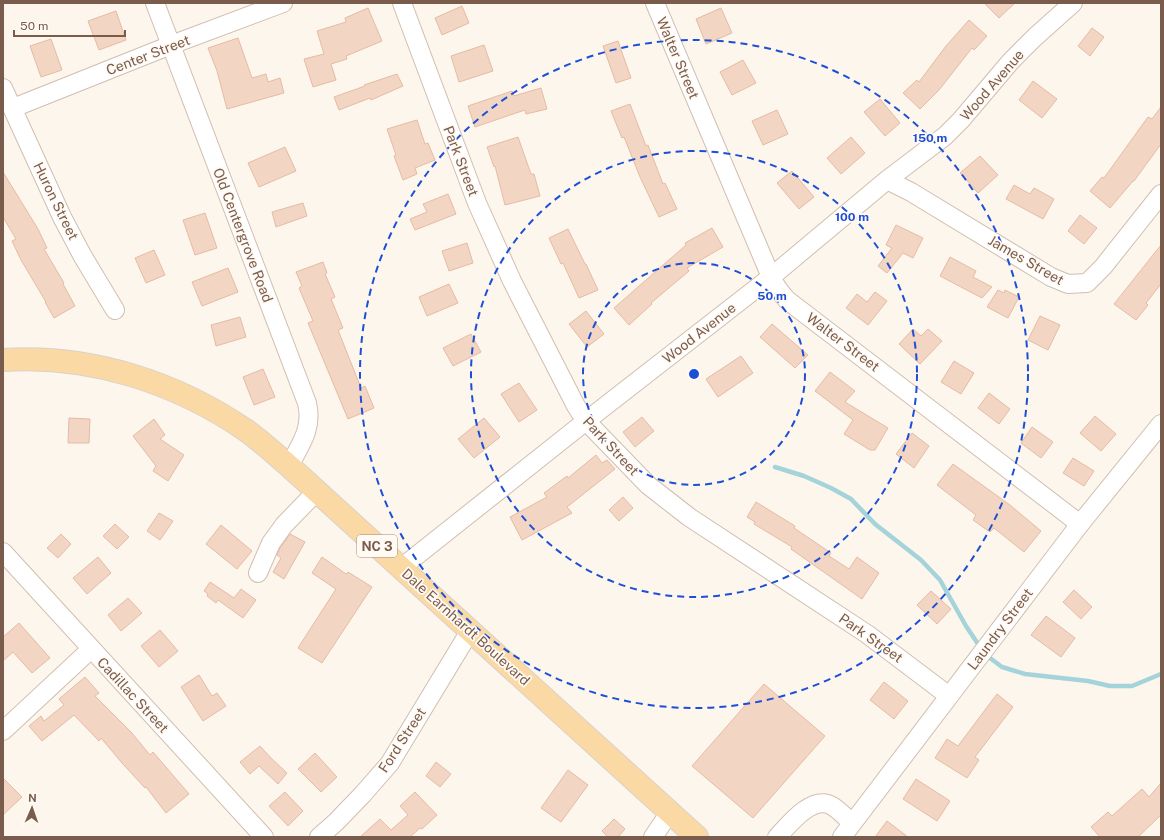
<svg xmlns="http://www.w3.org/2000/svg" width="1164" height="840" font-family="'Public Sans',sans-serif">
  <rect width="100%" height="100%" fill="#fdf6ec"/>
  <g fill="none" stroke-linecap="round" stroke-linejoin="round">
    <!-- stream -->
    <g stroke="#a5d3da" stroke-width="4.5">
      <path d="M775,467l29,9 27,12 20,11 24,25 46,36 19,20 26,46 14,21"/>
      <path d="M986,655l16,12 23,7 63,7 22,5h22l29,-12"/>
    </g>
  </g>
  <!-- building -->
  <g fill="#f3d5c3" stroke="#e6bba3">
    <path d="M984,3h31l-16,15z"/>
    <path d="M462,6l7,17 -27,12 -7,-17z"/>
    <path d="M368,8l14,33 -36,15 1,3 -16,5 5,16 -23,7 -9,-28 20,-5 -7,-23 29,-9 -1,-4z"/>
    <path d="M721,8l11,25 -26,11 -10,-25z"/>
    <path d="M116,11l10,29 -27,10 -11,-29z"/>
    <path d="M969,20l18,16 -13,14 -2,-2 -33,42 -19,19 -17,-16 14,-13 2,2 27,-36z"/>
    <path d="M1092,28l12,9 -14,19 -12,-10z"/>
    <path d="M238,38l14,40 14,-4 2,8 12,-4 4,15 -57,16 -10,-38 -9,-23z"/>
    <path d="M51,39l11,31 -21,7 -11,-31z"/>
    <path d="M618,41l13,37 -15,5 -13,-37z"/>
    <path d="M484,45l9,26 -34,11 -8,-26z"/>
    <path d="M743,60l13,23 -24,12 -12,-23z"/>
    <path d="M397,74l6,12 -32,14 -1,-2 -31,12 -5,-13 31,-11 -1,-1z"/>
    <path d="M1033,81l24,18 -15,19 -23,-18z"/>
    <path d="M541,88l6,21 -21,5 -1,-4 -50,17 -7,-21 44,-15 2,5z"/>
    <path d="M880,99l20,24 -15,13 -21,-24z"/>
    <path d="M630,104l16,42 2,-1 15,39 2,-1 12,26 -18,8 -19,-40 -16,-40 -2,1 -11,-27z"/>
    <path d="M1161,107v37l-27,37h-1l-23,27 -20,-17 12,-14 2,1 44,-61 4,2z"/>
    <path d="M777,110l11,24 -25,11 -11,-24z"/>
    <path d="M417,120l8,24 3,-1 7,17 -20,8 2,6 -14,6 -9,-24 2,-1 -9,-26z"/>
    <path d="M518,137l13,37h3l6,22 -35,9 -10,-39 -1,1 -7,-20z"/>
    <path d="M851,137l14,16 -24,21 -14,-16z"/>
    <path d="M285,147l11,24 -37,16 -11,-24z"/>
    <path d="M980,156l18,19 -20,18 -18,-20z"/>
    <path d="M792,171l22,26 -15,12 -22,-26z"/>
    <path d="M3,172l35,57 9,19 -3,1 20,34 -1,1 12,22 -21,12 -9,-16h1l-25,-42 -9,-19 4,-2 -13,-22z"/>
    <path d="M1014,185l16,9 4,-6 20,11 -11,20 -37,-20z"/>
    <path d="M448,194l8,20 -41,16 -5,-11 17,-7 -4,-8z"/>
    <path d="M303,203l4,13 -31,11 -4,-15z"/>
    <path d="M205,213l12,35 -22,7 -12,-35z"/>
    <path d="M1080,215l17,13 -13,16 -16,-13z"/>
    <path d="M896,225l27,13 -10,20 -10,-5 -16,20 -9,-7 14,-18 -6,-3z"/>
    <path d="M712,228l11,19 -36,21 2,3 -38,32 1,1 -23,21 -15,-17 72,-63 -1,-2z"/>
    <path d="M568,229l17,35h1l12,26 -19,8 -16,-35 -2,1 -12,-26z"/>
    <path d="M467,243l6,20 -24,8 -7,-20z"/>
    <path d="M1161,245v39l-15,19 2,2 -12,15 -22,-16z"/>
    <path d="M154,250l11,25 -19,8 -11,-25z"/>
    <path d="M950,257l26,14 -3,6 19,10 -10,11 -42,-22z"/>
    <path d="M323,262l4,11 -2,1 10,23 -4,2 12,29 -5,2 23,58 4,-2 9,22 -26,11 -40,-96 5,-2 -14,-33 3,-2 -6,-14z"/>
    <path d="M228,268l10,24 -36,14 -10,-24z"/>
    <path d="M449,284l9,19 -31,13 -8,-19z"/>
    <path d="M998,290l6,3 1,-3 14,7 -11,21 -21,-11z"/>
    <path d="M875,292l12,9 -19,24 -22,-17 11,-14 10,8z"/>
    <path d="M586,311l18,23 -17,13 -18,-23z"/>
    <path d="M1040,316l20,9 -12,25 -20,-10z"/>
    <path d="M240,317l6,20 -30,9 -5,-21z"/>
    <path d="M772,324l36,31 -13,13 -35,-31z"/>
    <path d="M913,329l8,7 7,-7 14,12 -22,23 -21,-20z"/>
    <path d="M471,334l10,18 -28,14 -10,-18z"/>
    <path d="M741,356l12,17 -35,24 -12,-18z"/>
    <path d="M954,361l20,12 -13,21 -20,-12z"/>
    <path d="M263,369l12,28 -21,8 -11,-28z"/>
    <path d="M830,372l25,19 -10,11 43,26 -13,22h-5l-26,-16 9,-14 -38,-29z"/>
    <path d="M519,383l18,27 -18,12 -18,-28z"/>
    <path d="M989,393l21,16 -11,15 -21,-16z"/>
    <path d="M1095,416l21,18 -15,17 -21,-18z"/>
    <path d="M642,417l12,14 -19,16 -12,-15z"/>
    <path d="M69,418l21,1 -1,24h-21z"/>
    <path d="M484,418l16,19 -26,21 -16,-19z"/>
    <path d="M154,419l11,16 -5,4 24,16 -16,26 -15,-10 3,-5 -23,-30z"/>
    <path d="M1032,427l21,15 -12,16 -20,-15z"/>
    <path d="M912,433l17,13 -15,22 -18,-14z"/>
    <path d="M596,455l6,8 5,-3 8,9 -48,38 5,6 -50,27 -12,-23 37,-20 -3,-4 23,-17 1,2z"/>
    <path d="M1073,458l21,13 -10,15 -21,-13z"/>
    <path d="M953,464l57,41 31,26 -17,21 -30,-24 -4,4 -17,-12 3,-5 -39,-30z"/>
    <path d="M623,497l10,11 -14,13 -10,-11z"/>
    <path d="M756,502l39,24 -1,2 37,25 -2,3 20,13 8,-12 22,16 -17,26 -71,-50 1,-2 -38,-23 1,-2 -8,-5z"/>
    <path d="M159,513l14,8 -13,19 -13,-9z"/>
    <path d="M115,524l14,13 -12,12 -14,-13z"/>
    <path d="M221,525l31,26 -15,18 -31,-25z"/>
    <path d="M61,534l10,10 -13,14 -11,-10z"/>
    <path d="M290,534l15,8 -21,37 -11,-7 8,-14 -4,-3 3,-7z"/>
    <path d="M98,557l13,16 -24,21 -14,-16z"/>
    <path d="M322,557l24,17 2,-2 24,15 -50,76 -24,-15 38,-59 -24,-16z"/>
    <path d="M210,582l24,16 7,-9 15,11 -13,18 -25,-18 -2,3 -9,-7 1,-2 -4,-3z"/>
    <path d="M1074,590l18,17 -11,12 -18,-17z"/>
    <path d="M931,591l20,18 -14,15 -20,-19z"/>
    <path d="M128,598l14,15 -21,18 -13,-16z"/>
    <path d="M1046,616l29,22 -14,19 -30,-22z"/>
    <path d="M19,623l31,35 -18,15 -19,-21 -10,9v-24z"/>
    <path d="M160,630l18,21 -19,16 -18,-21z"/>
    <path d="M199,675l13,21 5,-3 9,13 -23,15 -22,-34z"/>
    <path d="M85,677l14,16 -4,3 36,36 19,23 3,-3 36,42 -23,19 -20,-26 -1,1 -23,-25 -21,-25 -2,3 -25,-26 -32,26 -13,-15 12,-10 3,5 20,-16 -5,-6z"/>
    <path d="M884,682l24,19 -14,18 -24,-19z"/>
    <path d="M764,684l61,52 -72,82 -61,-52z"/>
    <path d="M997,694l16,13 -38,50 4,3 -12,18 -32,-20 12,-19 11,7z"/>
    <path d="M260,746l11,12 16,15 -9,11 -19,-18 -9,8 -10,-12z"/>
    <path d="M315,753l22,24 -16,15 -23,-23z"/>
    <path d="M436,762l15,12 -11,13 -14,-11z"/>
    <path d="M568,770l20,15 -27,37 -20,-14z"/>
    <path d="M3,778l19,19 -19,18z"/>
    <path d="M916,779l34,22 -13,20 -34,-22z"/>
    <path d="M1161,783v32l-23,22h-38l-9,-10 17,-15 4,4 30,-27 7,8z"/>
    <path d="M285,792l18,19 -15,15 -19,-20z"/>
    <path d="M415,792l22,23 -15,14 -2,-1 -10,9h-50l20,-18 11,11 17,-15 -8,-9z"/>
    <path d="M614,819l11,10 -7,8h-10l-6,-6z"/>
    <path d="M887,821l21,16h-33z"/>
  </g>
  <g fill="none" stroke-linecap="round" stroke-linejoin="round">
    <!-- minor casing -->
    <g stroke="#d1beb0" stroke-width="20">
      <g id="minor">
        <path d="M155,3l152,400c6,25 -6,41 -18,63"/>
        <path d="M402,3l75,200 35,78 64,125 10,15 62,64 41,32 178,117 82,62"/>
        <path d="M655,3l116,274c4,9 9,15 16,23l293,224"/>
        <path d="M3,88l59,129 20,38 33,55"/>
        <path d="M13,108l158,-63 112,-42"/>
        <path d="M887,180l24,12 140,85 17,7 19,-1 16,-16 58,-73"/>
        <path d="M3,552l261,285"/>
        <path d="M401,568l185,-147 185,-144 116,-97 58,-44 16,-16 50,-59 24,-24 38,-34"/>
        <path d="M258,573l13,-30 13,-18 33,-34"/>
        <path d="M3,731l88,-82"/>
        <path d="M319,837l17,-15 27,-28 27,-31 80,-132"/>
        <path d="M653,837l17,-25"/>
        <path d="M777,837c11,-11 32,-39 51,-33 9,3 17,13 24,19"/>
        <path d="M842,837l238,-313 81,-100"/>
      </g>
    </g>
    <!-- major casing -->
    <g stroke="#dad1cd" stroke-width="24">
      <path id="major" d="M3,360c86,-6 173,22 244,71 14,10 28,23 42,35l408,371"/>
    </g>
    <!-- minor -->
    <use href="#minor" stroke="#fff" stroke-width="18"/>
    <!-- major -->
    <use href="#major" stroke="#fbd9a5" stroke-width="22"/>
  </g>
  <!-- distance rings -->
  <g fill="none" stroke="#1d4ed8" stroke-width="2" stroke-dasharray="7 5">
    <circle cx="694" cy="374" r="111"/>
    <circle cx="694" cy="374" r="223"/>
    <circle cx="694" cy="374" r="334"/>
  </g>
  <g text-anchor="middle" stroke-width="3.5" stroke-linejoin="round" paint-order="stroke">
    <!-- shield labels -->
    <rect fill="#fffaf3" stroke="#a28b7f" stroke-width="1" x="357" y="535" width="40" height="22" rx="3"/>
    <g font-size="13" font-weight="bold" fill="#7a5c4d">
      <text x="377" y="551">NC 3</text>
    </g>
    <!-- street labels -->
    <g font-size="14" fill="#7a5c4d" stroke="#fffaf3">
      <text transform="translate(148 55) rotate(-21)" y="5">Center Street</text>
      <text transform="translate(678 58) rotate(67)" y="5">Walter Street</text>
      <text transform="translate(992 85) rotate(-49)" y="5">Wood Avenue</text>
      <text transform="translate(461 161) rotate(69)" y="5">Park Street</text>
      <text transform="translate(56 201) rotate(64)" y="5">Huron Street</text>
      <text transform="translate(243 235) rotate(69)" y="5">Old Centergrove Road</text>
      <text transform="translate(1026 260) rotate(30)" y="5">James Street</text>
      <text transform="translate(699 333) rotate(-38)" y="5">Wood Avenue</text>
      <text transform="translate(843 342) rotate(37)" y="5">Walter Street</text>
      <text transform="translate(611 446) rotate(47)" y="5">Park Street</text>
      <text transform="translate(466 627) rotate(42)" y="5">Dale Earnhardt Boulevard</text>
      <text transform="translate(1000 629) rotate(-53)" y="5">Laundry Street</text>
      <text transform="translate(871 638) rotate(35)" y="5">Park Street</text>
      <text transform="translate(133 695) rotate(47)" y="5">Cadillac Street</text>
      <text transform="translate(402 740) rotate(-57)" y="5">Ford Street</text>
    </g>
  </g>
  <circle cx="694" cy="374" r="6" fill="#1d4ed8" stroke="#fffaf3" stroke-width="2"/>
  <g font-size="12" text-anchor="middle" font-weight="bold" fill="#1d4ed8" stroke="#fffaf3" stroke-width="3.5" stroke-linejoin="round" paint-order="stroke">
    <text x="930" y="142">150 m</text>
    <text x="852" y="221">100 m</text>
    <text x="772" y="300">50 m</text>
  </g>
  <!-- border -->
  <rect width="1164" height="840" fill="none" stroke="#7a5c4d" stroke-width="8"/>
  <!-- north arrow -->
  <g transform="translate(32 808) rotate(2)" stroke="#fffaf3" stroke-width="3" paint-order="stroke">
  <path d="M0-3L7 15L0 10L-7 15Z" fill="#7a5c4d"/>
  <text y="-6" font-size="11" font-weight="bold" text-anchor="middle" fill="#7a5c4d">N</text>
  </g>
  <!-- scale -->
  <path d="M14 30v6h111v-6" fill="none" stroke="#7a5c4d" stroke-width="2"/>
  <text x="20" y="30" font-size="12" fill="#7a5c4d" stroke="#fffaf3" stroke-width="3" paint-order="stroke">50 m</text>
</svg>
